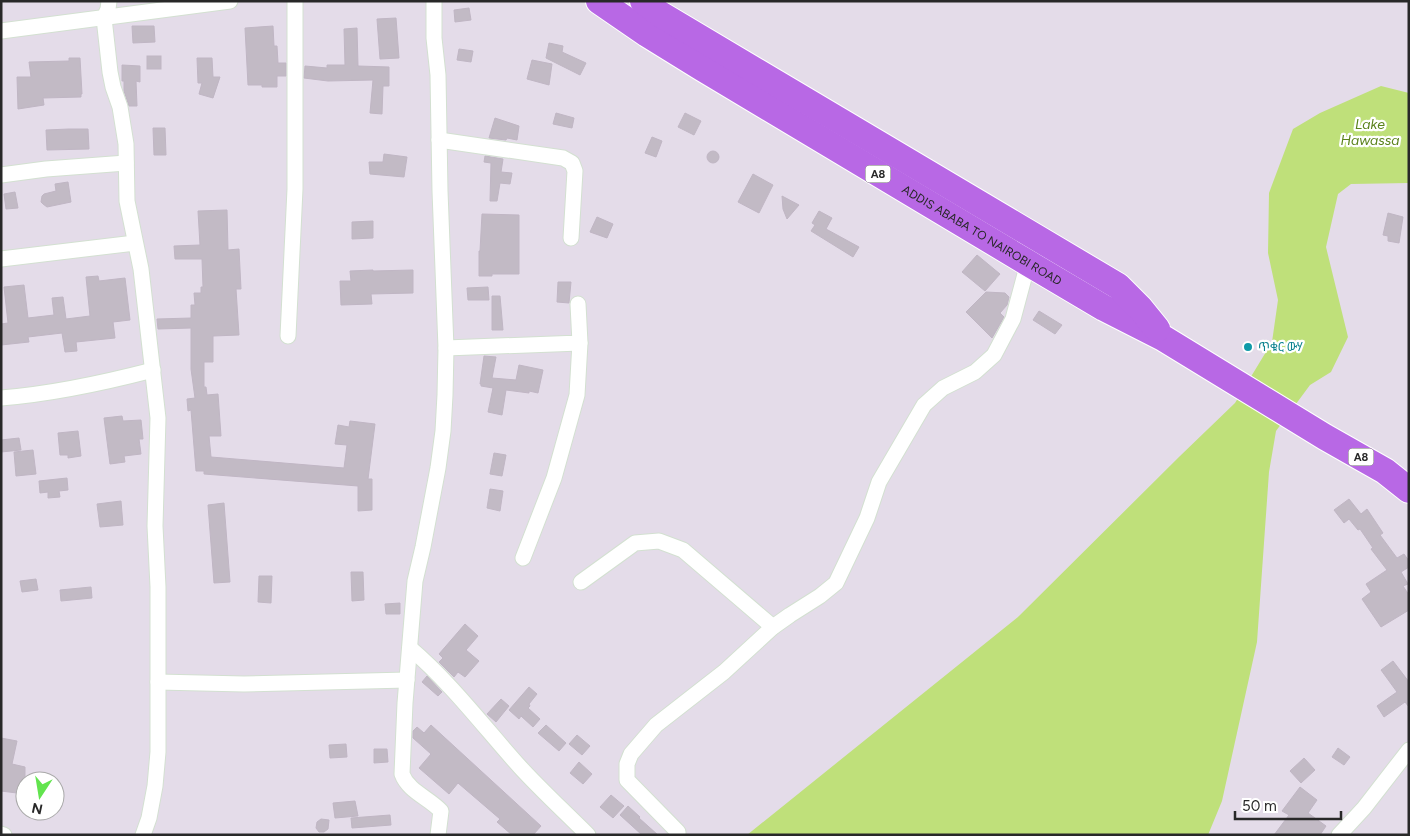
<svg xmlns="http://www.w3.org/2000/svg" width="1410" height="836" font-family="Figtree,'Noto Sans Ethiopic',sans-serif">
  <rect width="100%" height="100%" fill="#e4dce9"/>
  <!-- water -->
  <path fill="#bfe07a" d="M1381,86l28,7v90l-58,1 -13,10 -12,53 22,90 -17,35 -21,13 -34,46 -7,41 -12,170 -35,159 -14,34h-461l271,-218 162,-161 55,-53 37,-61 6,-42 -10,-47 1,-60 24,-64 27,-16z"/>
  <!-- building -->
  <g fill="#c2bac5" stroke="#c0b6c4">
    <path d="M469,8l2,12 -16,2 -1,-12z"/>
    <path d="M396,18l3,40 -19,1 -3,-40z"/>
    <path d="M132,26h22l1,16 -22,1z"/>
    <path d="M273,26l1,20h3l1,17h8v13h-9v11h-15v-2h-14l-3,-57z"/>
    <path d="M357,28l1,38 31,1v19h-6l-1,28 -12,-1 3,-33 -45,1 -24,-3 1,-12 22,2v-3h18l-1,-36z"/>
    <path d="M549,43l14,3 -1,6 24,11 -6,12 -34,-17z"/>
    <path d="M459,49l14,2 -2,11 -14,-2z"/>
    <rect x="147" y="56" width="14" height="13"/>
    <path d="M69,58h11l2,36h-1v3l-38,1 1,7 -26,4 -1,-32h14l-2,-15 40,-1z"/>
    <path d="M197,58h15l1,19h7l-7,21 -14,-4 3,-11h-4z"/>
    <path d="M532,60l20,4 -3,21 -22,-6z"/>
    <path d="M122,65l18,1v16l-4,-1 1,25h-8l-5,-15v-10h-2z"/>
    <path d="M556,113l18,5 -2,10 -19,-4z"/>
    <path d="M685,113l16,8 -7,14 -16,-8z"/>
    <path d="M495,118l24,8 -2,14 -10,-2 -1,2 -17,-2z"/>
    <path d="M153,128h12l1,27h-12z"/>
    <path d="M69,129h19l1,20 -42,1 -1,-20z"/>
    <path d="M652,137l10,4 -6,16 -11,-4z"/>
    <circle cx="713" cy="157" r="6"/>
    <path d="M384,154l23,3 -3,20 -34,-3 -1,-12h14z"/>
    <path d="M485,156l18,3 -2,13 11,1 -2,11 -10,-1 -3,18h-7l1,-38 -7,-1z"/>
    <path d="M753,174l20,11 -14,28 -21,-11z"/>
    <path d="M68,182l3,20 -24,5 -4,-3 -2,-2 1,-6 2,-2 12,-3 -1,-7z"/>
    <path d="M15,192l3,16 -12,1 -2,-15z"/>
    <path d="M782,196l17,9 -12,14 -4,-10z"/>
    <path d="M227,210l1,40 11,-1 2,40h-5l3,46 -26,1v26h-9v25h2l1,8 11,-1 3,42h-12l2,21 133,11 3,-23 -12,-1 3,-19 11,2 1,-6 25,3 -7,55h4v31l-14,1v-25l-154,-12v-3h-8l-5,-61 -3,1 -1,-12 8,-1 -4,-29v-41l-33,1 -1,-10 34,-1v-13h4l-1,-12h7v-6h2l-1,-28h-27l-1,-13 26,-1 -2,-34z"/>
    <path d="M819,211l13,7 -6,11 33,18 -6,10 -42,-26 4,-6 -3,-2z"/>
    <path d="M1388,213l15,4 -4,26 -11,-2v-5l-5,-1z"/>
    <path d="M482,214l37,1v59h-27v2h-13v-25h1z"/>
    <path d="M597,217l16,7 -6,14 -17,-6z"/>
    <path d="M373,221v17l-21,1v-17z"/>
    <path d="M977,255l23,19 -15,17 -23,-19z"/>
    <path d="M373,270v1l40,-1v23l-42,1 1,10 -31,1 -1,-24h11l-1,-10z"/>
    <path d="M98,276l1,5 26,-3 5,42 -17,2 2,16 -39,4 1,9 -12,1 -3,-19 -34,4 1,5 -28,3v-21l7,-1 -4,-36 20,-2 4,33 26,-3 -2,-17 11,-1 3,22 24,-3 -4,-39z"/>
    <path d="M558,282h13l-2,21 -12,-1z"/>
    <path d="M488,287l1,13h-21l-1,-12z"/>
    <path d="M986,292l19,1 4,4 -2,8 -7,8 4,4 -12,21 -26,-26z"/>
    <path d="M492,296h8l3,34h-11z"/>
    <path d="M1039,311l23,14 -7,9 -22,-14z"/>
    <path d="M484,356l12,1 -4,21 24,2 3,-15 24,5 -5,23 -9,-2v2l-23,-3 -4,25 -14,-3 5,-24 -12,-2v-2h-1z"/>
    <path d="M122,416l1,5 18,-1 2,19h-4l2,15 -17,2 1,6 -15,2 -6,-46z"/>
    <path d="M78,431l3,25 -13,2v-3h-8l-2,-22z"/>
    <path d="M19,438l2,12 -20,2v-12z"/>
    <path d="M33,450l3,24 -20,2 -2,-24z"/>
    <path d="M494,453l12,2 -4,21 -12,-2z"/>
    <path d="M67,478l1,12 -9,1 1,6 -12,1v-6l-8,1 -1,-12z"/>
    <path d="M490,489l13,2 -3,20 -13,-3z"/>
    <path d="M1349,499l12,15 6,-5 16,24 -3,2 17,23 7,-4 5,7v6l-8,5 7,12 -5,2 6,9v15l-28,17 -19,-28 9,-7 -5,-8 21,-14 -16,-21 2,-1 -13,-19 -2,1 -9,-11 -5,4 -10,-13z"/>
    <path d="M121,501l2,24 -23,2 -3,-23z"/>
    <path d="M224,503l6,79 -16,1 -6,-78z"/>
    <path d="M351,572h12l1,28 -12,1z"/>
    <path d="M259,576h13l-1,27 -13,-1z"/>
    <path d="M36,579l2,11 -16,2 -2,-11z"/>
    <path d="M91,587l1,11 -31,3 -1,-11z"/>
    <path d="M400,603v11h-14l-1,-10z"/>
    <path d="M465,624l13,12 -12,14 13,11 -14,16 -7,-5 -4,5 -15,-15 4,-4 -4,-4z"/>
    <path d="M1393,661l16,21v25l-4,-5 -21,15 -7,-11 20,-14 -16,-22z"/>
    <path d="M427,676l15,16 -4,4 -16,-14z"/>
    <path d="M529,687l8,7 -8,10 1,2 -2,2 12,11 -7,8 -12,-11 -2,3 -10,-9z"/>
    <path d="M501,699l8,7 -13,16 -9,-8z"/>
    <path d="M431,725l110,101 -8,9h-21l-15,-13 3,-3 -42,-36 -9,11 -30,-26 12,-14 -18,-16v-7l4,-4 7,6z"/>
    <path d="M546,725l20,18 -7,8 -21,-18z"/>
    <path d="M577,735l13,11 -8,9 -13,-11z"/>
    <path d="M1,738l16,3 -5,23 13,3v27l-24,-3z"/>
    <path d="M346,744l1,13 -17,1 -1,-13z"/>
    <path d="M1338,748l12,9 -6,8 -12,-8z"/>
    <path d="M374,749h13l1,13 -14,1z"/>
    <path d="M1304,758l11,12 -14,13 -11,-12z"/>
    <path d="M579,762l13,12 -9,10 -13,-11z"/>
    <path d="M1300,787l17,13 -9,13 18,13 -6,9h-46l15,-20 -7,-4z"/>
    <path d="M611,795l13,11 -11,12 -13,-11z"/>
    <path d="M355,801l3,15 -23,2 -2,-15z"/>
    <path d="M628,806l12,11 -1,1 19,17h-16l-22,-20z"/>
    <path d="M390,815l1,10 -39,3 -1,-10z"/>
    <path d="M321,819l8,1 -1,9 -4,3h-5l-3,-4 1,-6z"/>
  </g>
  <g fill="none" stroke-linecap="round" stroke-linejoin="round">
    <!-- minor casing -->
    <g stroke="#d3e0d1" stroke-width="17">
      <g id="minor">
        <path d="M109,1l-1,8 -4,9 6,54 3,15 7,20 6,37 1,57 14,68 17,149 -3,108 3,61v165l-3,34 -6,32 -6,17"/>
        <path d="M434,1v37l4,37 2,116 6,157 -1,47 -2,36 -5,37 -15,79 -8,34 -10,122 -3,71c6,17 27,24 39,37l-3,24"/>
        <path d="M1,31l229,-30"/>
        <path d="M439,140l124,18 9,5 3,8 -4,67"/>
        <path d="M1,175l45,-6 80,-6"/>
        <path d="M1,259l134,-16"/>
        <path d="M288,336l7,-147v-188"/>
        <path d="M446,348l134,-5 -2,-39"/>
        <path d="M1,398c51,-4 102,-15 152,-28"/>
        <path d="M523,558l31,-80 23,-83 3,-52"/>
        <path d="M581,582l54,-39 24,-2 24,9 90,77"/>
        <path d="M410,648c41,35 74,79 110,119 21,23 45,45 68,68"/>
        <path d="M158,682l86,2 163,-4"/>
        <path d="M1,834l3,1"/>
        <path d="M678,835v-3l-51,-52v-16l4,-10 25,-29 68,-53 49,-45 17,-12 30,-19 16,-13 31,-65 12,-36 45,-77 19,-17 32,-16 19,-17 19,-36 15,-56"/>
        <path d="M1339,835l25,-27 45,-58"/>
      </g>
    </g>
    <!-- trunk casing -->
    <g stroke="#fff" stroke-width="28">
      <g id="trunk">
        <path id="s1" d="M599,1l48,33 55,34 326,195 76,45 59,30 162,99 60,34 24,19"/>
        <path d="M643,1l17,13 458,272 22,22 17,21"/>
      </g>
    </g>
    <!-- minor -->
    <use href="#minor" stroke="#fff" stroke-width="15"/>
    <!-- trunk -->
    <use href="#trunk" stroke="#b868e5" stroke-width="26"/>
  </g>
  <!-- markers -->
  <circle fill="#0f9aa8" stroke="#fff" stroke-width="2" cx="1248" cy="347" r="5"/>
  <g text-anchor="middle" stroke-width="4.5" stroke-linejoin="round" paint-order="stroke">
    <!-- shield labels -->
    <g fill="#fff" stroke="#686868" stroke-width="1">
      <rect x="865.5" y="165.5" width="25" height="17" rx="4"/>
      <rect x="1348.5" y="448.5" width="25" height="17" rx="4"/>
    </g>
    <g font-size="11" font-weight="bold" fill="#282828">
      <text x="878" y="178">A8</text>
      <text x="1361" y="461">A8</text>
    </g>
    <!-- street labels -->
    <g font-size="12" fill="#282828" stroke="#fff">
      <text dy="4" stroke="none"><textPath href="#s1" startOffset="449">ADDIS ABABA TO NAIROBI ROAD</textPath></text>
    </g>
    <!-- culture labels -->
    <g font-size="12" fill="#0d838f" stroke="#fff" text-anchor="start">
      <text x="1258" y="351">ጥቁር ውሃ</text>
    </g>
    <!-- water labels -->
    <g font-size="14" font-style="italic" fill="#5a821b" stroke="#fff">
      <text x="1370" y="129">Lake<tspan x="1370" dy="16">Hawassa</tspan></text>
    </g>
  </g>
  <!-- border -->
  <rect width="1410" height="836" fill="none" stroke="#282828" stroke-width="5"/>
  <!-- north arrow -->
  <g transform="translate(40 796) rotate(192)"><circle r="24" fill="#ffffff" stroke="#a9a9a9"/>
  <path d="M0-4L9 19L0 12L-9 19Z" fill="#62e44e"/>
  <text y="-8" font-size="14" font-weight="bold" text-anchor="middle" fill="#282828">N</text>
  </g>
  <!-- scale -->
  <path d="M1235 811v8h106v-8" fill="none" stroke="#282828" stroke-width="2.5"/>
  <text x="1242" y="811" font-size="15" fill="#282828" stroke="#ffffff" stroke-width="4" paint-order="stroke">50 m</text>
</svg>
